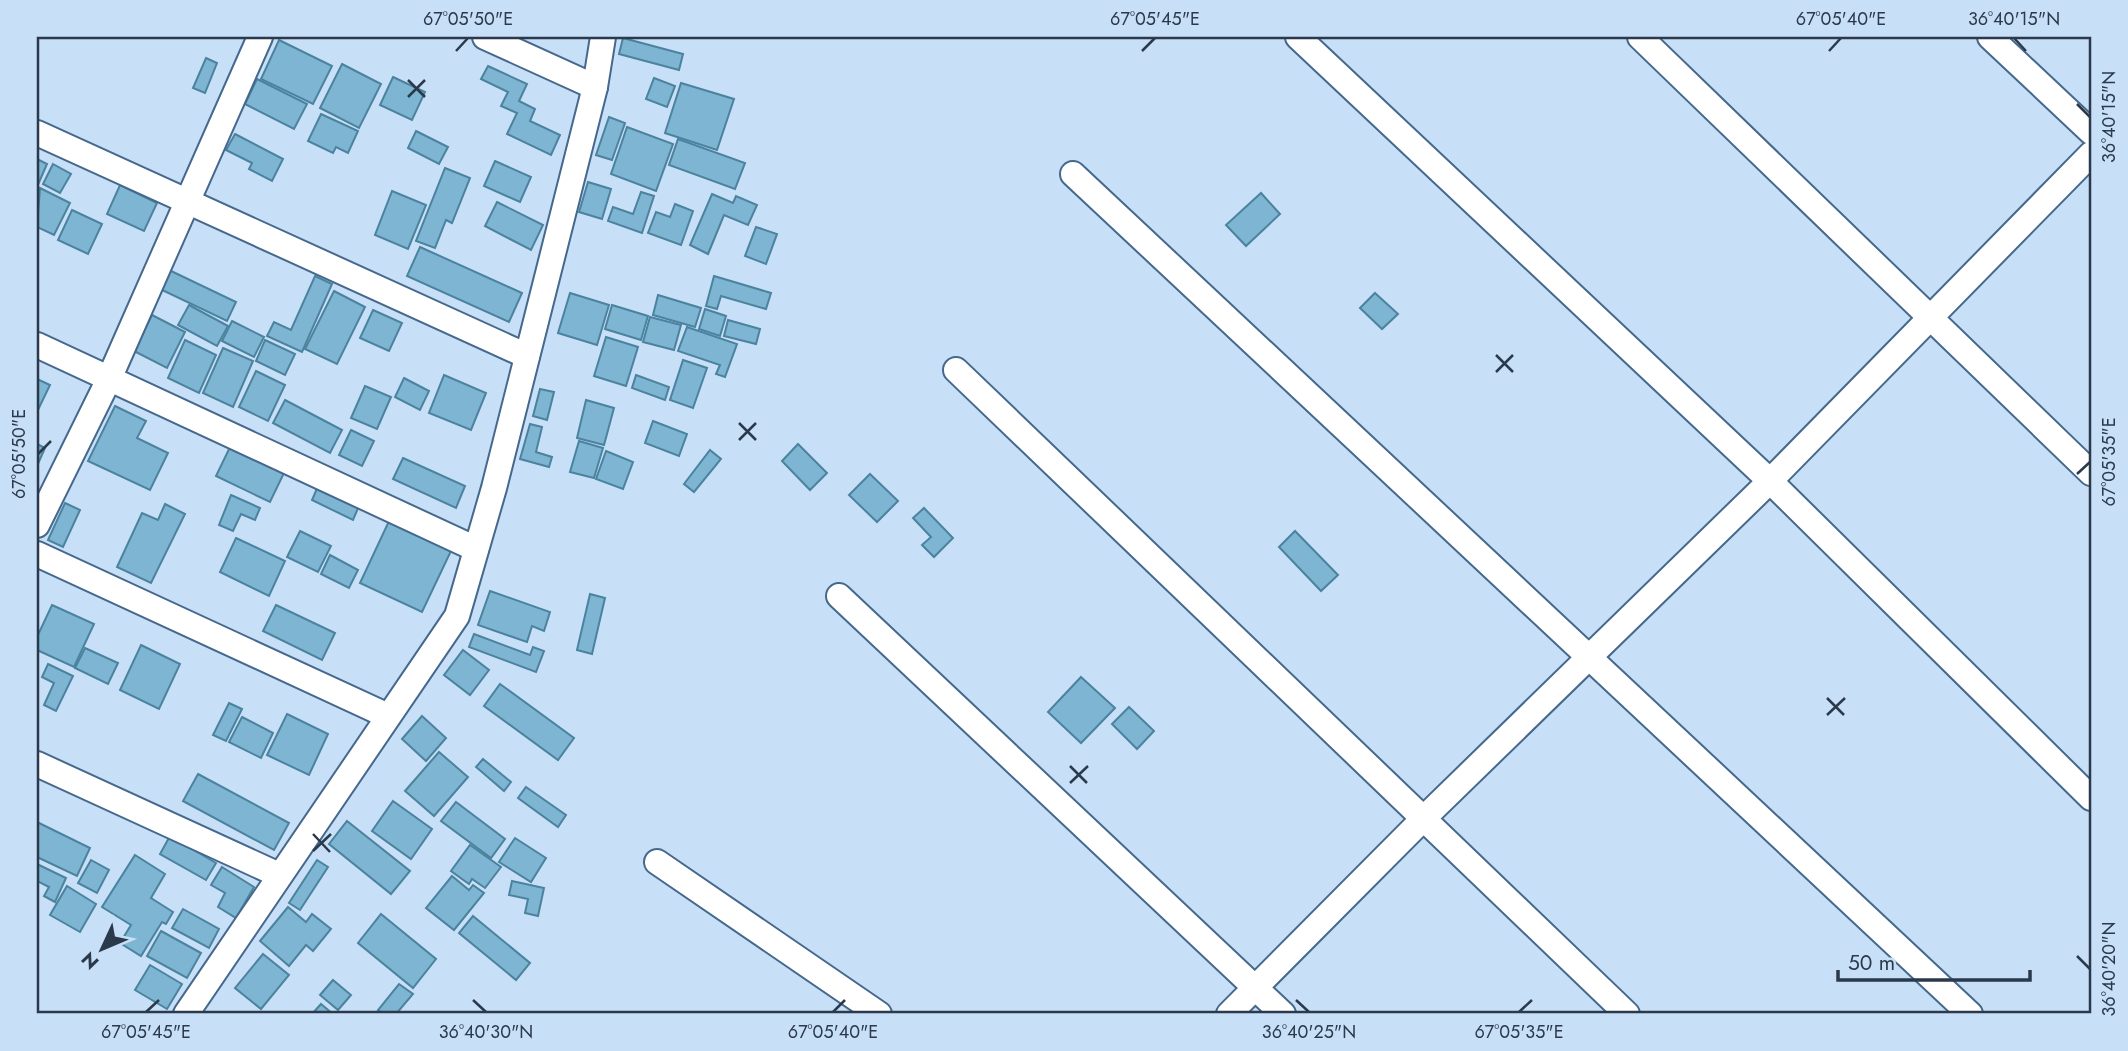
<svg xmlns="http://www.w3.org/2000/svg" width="2128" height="1051" font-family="Jost,sans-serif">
  <rect width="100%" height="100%" fill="#c8dff8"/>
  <!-- building -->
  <g fill="#7db5d2" stroke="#4b839e" stroke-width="2">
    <path d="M623,38l60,16 -4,16 -60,-16z"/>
    <path d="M279,40l53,26 -19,38 -52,-25z"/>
    <path d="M206,58l11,5 -12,30 -12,-5z"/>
    <path d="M342,64l39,20 -22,44 -39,-20z"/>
    <path d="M488,66l39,18 -8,17 16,8 -5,12 30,14 -9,20 -44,-21 10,-21 -16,-7 7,-14 -27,-13z"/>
    <path d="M393,77l32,15 -13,28 -32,-15z"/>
    <path d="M654,78l21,8 -8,21 -21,-8z"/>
    <path d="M257,79l50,25 -13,25 -49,-25z"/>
    <path d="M681,83l53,16 -17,51 -52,-17z"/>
    <path d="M321,114l37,17 -10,22 -12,-6 -3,6 -25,-12z"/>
    <path d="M609,117l16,6 -13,37 -16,-5z"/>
    <path d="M627,127l46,17 -17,47 -45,-17z"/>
    <path d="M416,131l32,16 -9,17 -31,-16z"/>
    <path d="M235,134l48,25 -11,22 -23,-12 3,-6 -26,-13z"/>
    <path d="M678,139l67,24 -10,26 -66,-24z"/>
    <path d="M37,159l10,5 -10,23z"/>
    <path d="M495,161l36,16 -11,25 -36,-16z"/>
    <path d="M53,164l18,10 -11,19 -17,-9z"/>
    <path d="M445,168l25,10 -18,45 -6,-3 -11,28 -19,-7z"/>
    <path d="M588,182l23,7 -9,30 -23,-7z"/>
    <path d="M120,185l37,18 -13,28 -37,-17z"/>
    <path d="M40,188l30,15 -16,32 -17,-8z"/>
    <path d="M392,191l34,14 -18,44 -33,-14z"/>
    <path d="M641,192l13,4 -12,37 -34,-12 5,-14 20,7z"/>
    <path d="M1261,193l19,21 -34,32 -20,-21z"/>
    <path d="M712,194l21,9 3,-7 21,9 -9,20 -24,-10 -16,39 -18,-9z"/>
    <path d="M497,202l46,23 -12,25 -46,-24z"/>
    <path d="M675,204l18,7 -12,34 -33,-12 8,-21 14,5z"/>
    <path d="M72,210l30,14 -14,30 -30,-14z"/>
    <path d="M756,227l21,7 -11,30 -21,-8z"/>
    <path d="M420,247l102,46 -13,29 -102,-46z"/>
    <path d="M169,270l67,32 -9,19 -67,-32z"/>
    <path d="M315,276l17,8 -30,68 -35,-16 7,-14 17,8z"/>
    <path d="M714,276l57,17 -5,16 -45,-13 -4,13 -11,-3z"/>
    <path d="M334,291l31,16 -28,57 -32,-15z"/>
    <path d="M570,293l39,12 -12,40 -39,-12z"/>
    <path d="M1375,293l23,21 -16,15 -22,-21z"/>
    <path d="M658,295l43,13 -6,19 -42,-12z"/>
    <path d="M189,305l39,21 -11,20 -39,-21z"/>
    <path d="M612,305l36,11 -7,24 -36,-11z"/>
    <path d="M705,309l21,7 -6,20 -21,-7z"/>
    <path d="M373,310l29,13 -13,28 -29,-13z"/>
    <path d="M152,315l33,17 -18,36 -33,-17z"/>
    <path d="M650,317l31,8 -7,25 -31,-8z"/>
    <path d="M728,320l32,9 -4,15 -32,-8z"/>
    <path d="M232,321l32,16 -10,20 -32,-16z"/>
    <path d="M687,327l50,17 -12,33 -9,-3 4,-9 -42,-14z"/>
    <path d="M606,337l32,10 -12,39 -32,-10z"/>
    <path d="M185,340l31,15 -17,38 -31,-15z"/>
    <path d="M265,340l30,14 -10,21 -29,-14z"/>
    <path d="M223,348l30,13 -20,46 -30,-14z"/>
    <path d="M683,360l24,8 -14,40 -23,-8z"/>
    <path d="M256,371l29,14 -17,36 -29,-14z"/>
    <path d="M444,375l42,18 -15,37 -42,-17z"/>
    <path d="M636,375l33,12 -4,13 -33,-12z"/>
    <path d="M404,378l25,13 -9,19 -25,-13z"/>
    <path d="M37,379l13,6 -13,27z"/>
    <path d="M365,386l26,11 -14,32 -26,-11z"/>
    <path d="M540,389l14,3 -7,28 -14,-4z"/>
    <path d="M285,400l57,30 -12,23 -57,-30z"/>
    <path d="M586,400l28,8 -10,37 -27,-7z"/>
    <path d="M115,406l31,15 -9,17 31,15 -18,37 -62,-29z"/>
    <path d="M653,421l34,13 -8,22 -34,-13z"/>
    <path d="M530,424l12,3 -6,25 16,5 -3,10 -29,-8z"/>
    <path d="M351,430l23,11 -12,25 -23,-11z"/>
    <path d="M579,441l24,7 -9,30 -24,-6z"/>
    <path d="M37,444l8,4 -8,18z"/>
    <path d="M798,444l29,29 -17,17 -28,-29z"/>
    <path d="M230,447l54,26 -14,29 -54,-26z"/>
    <path d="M710,450l11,9 -27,33 -10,-8z"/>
    <path d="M606,451l27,11 -10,27 -27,-10z"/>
    <path d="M403,458l62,28 -9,22 -63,-29z"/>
    <path d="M870,474l28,27 -21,21 -28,-27z"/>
    <path d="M318,486l41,20 -6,14 -41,-20z"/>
    <path d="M231,495l29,13 -5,12 -14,-6 -8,17 -14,-6z"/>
    <path d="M65,503l15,7 -17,37 -15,-7z"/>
    <path d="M165,504l20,10 -34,69 -34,-16 25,-54 16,7z"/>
    <path d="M924,508l29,30 -19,19 -12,-12 9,-8 -18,-19z"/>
    <path d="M389,521l62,30 -29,61 -62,-29z"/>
    <path d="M300,531l31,15 -13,26 -31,-15z"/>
    <path d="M1295,531l43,44 -17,16 -42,-44z"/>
    <path d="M236,538l49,23 -16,35 -49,-24z"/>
    <path d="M330,555l28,15 -9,18 -28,-14z"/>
    <path d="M490,591l60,21 -6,19 -12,-5 -5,16 -49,-17z"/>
    <path d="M590,594l15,4 -13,56 -15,-4z"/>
    <path d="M52,605l42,19 -20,43 -37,-17v-13z"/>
    <path d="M276,605l59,28 -13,27 -59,-29z"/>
    <path d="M474,634l56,21 3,-8 11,4 -8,21 -67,-25z"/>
    <path d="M141,645l39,19 -21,45 -39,-19z"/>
    <path d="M85,648l33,15 -10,21 -33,-16z"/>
    <path d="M463,650l26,20 -19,25 -26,-20z"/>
    <path d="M48,664l25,12 -17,35 -12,-6 10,-22 -12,-6z"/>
    <path d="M1081,677l34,31 -34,35 -33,-31z"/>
    <path d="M500,684l74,54 -16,22 -74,-54z"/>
    <path d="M229,703l13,6 -16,32 -13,-6z"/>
    <path d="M1129,707l25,24 -17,18 -25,-25z"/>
    <path d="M287,714l41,20 -19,41 -42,-20z"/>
    <path d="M422,716l24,22 -20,23 -24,-22z"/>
    <path d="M242,717l31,16 -12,25 -32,-16z"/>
    <path d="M439,752l29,25 -34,39 -29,-25z"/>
    <path d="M483,759l28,23 -7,9 -28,-24z"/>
    <path d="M198,774l91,49 -15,27 -91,-49z"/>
    <path d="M526,787l40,28 -8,12 -40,-29z"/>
    <path d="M393,801l39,28 -21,30 -39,-28z"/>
    <path d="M456,802l49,37 -14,19 -50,-37z"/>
    <path d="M347,821l63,50 -19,23 -62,-50z"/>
    <path d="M37,822l53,26 -13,28 -40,-19z"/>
    <path d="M170,836l46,27 -10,17 -46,-26z"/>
    <path d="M515,838l31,20 -15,24 -32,-20z"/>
    <path d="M470,845l31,22 -16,21 -13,-9 -3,5 -18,-13z"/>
    <path d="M135,855l30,19 -14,24 22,14 -7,12 -4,-2 -21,34 -21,-13 11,-18 -29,-18z"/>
    <path d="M91,860l18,10 -12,23 -19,-10z"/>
    <path d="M317,860l11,7 -28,43 -11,-7z"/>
    <path d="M37,864l29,14 -11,24 -11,-6 5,-9 -12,-6z"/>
    <path d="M222,867l32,20 -18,31 -18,-11 7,-14 -14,-8z"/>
    <path d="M452,876l17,14 4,-5 11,8 -30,37 -28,-22z"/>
    <path d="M512,881l32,7 -6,28 -13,-3 3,-14 -19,-4z"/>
    <path d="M67,886l29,18 -16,28 -30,-17z"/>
    <path d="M288,907l18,15 6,-8 19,15 -18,22 -7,-6 -17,21 -29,-25z"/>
    <path d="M183,909l36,20 -10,19 -37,-20z"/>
    <path d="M381,914l55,45 -23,29 -55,-45z"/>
    <path d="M473,916l57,47 -14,17 -57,-47z"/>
    <path d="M161,931l40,22 -14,25 -40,-22z"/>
    <path d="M263,954l26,21 -28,34 -26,-21z"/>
    <path d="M150,965l32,19 -15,25 -32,-19z"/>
    <path d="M333,980l18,15 -13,15 -18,-15z"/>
    <path d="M399,984l14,10 -17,20h-13l-5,-4z"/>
    <path d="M321,1004l12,10h-21z"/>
  </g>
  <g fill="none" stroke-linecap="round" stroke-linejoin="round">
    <!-- minor casing -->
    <g stroke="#45688d" stroke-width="28">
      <g id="minor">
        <path d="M485,37l110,50"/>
        <path d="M1298,37l472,444 321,317"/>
        <path d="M1640,37l451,436"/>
        <path d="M1990,37l101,95"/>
        <path d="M37,133l490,223"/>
        <path d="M1073,174l897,840"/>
        <path d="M37,345l439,204"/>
        <path d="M956,370l671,644"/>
        <path d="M37,525l72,-146 151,-342"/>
        <path d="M37,554l351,162"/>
        <path d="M839,596l444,418"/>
        <path d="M37,764l242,111"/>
        <path d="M657,862l222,152"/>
        <path d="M186,1014l271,-398 37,-128 101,-401 8,-50"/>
        <path d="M1229,1014l195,-196 346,-337 321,-327"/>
      </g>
    </g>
    <!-- minor -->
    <use href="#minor" stroke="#fff" stroke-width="24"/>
  </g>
  <!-- ticks -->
  <path fill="none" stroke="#2a3a4b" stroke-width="2.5" d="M2014,38l12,13M456,51l12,-13M1142,51l13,-13M1829,51l12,-13M408,80l17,17M408,97l17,-17M2077,104l13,13M1496,355l17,17M1496,372l17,-17M739,423l17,17M739,440l17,-17M38,454l13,-13M2077,474l13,-12M1827,698l17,17M1827,715l18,-17M1070,766l17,17M1070,783l18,-17M313,834l17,18M313,851l18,-17M2077,956l13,13M473,1000l13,12M1296,1000l13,12M146,1012l13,-12M833,1012l12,-12M1519,1012l13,-12"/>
  <!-- border -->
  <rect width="2128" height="1051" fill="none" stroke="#c8dff8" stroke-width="77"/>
  <!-- north arrow -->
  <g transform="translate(102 949) rotate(226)" stroke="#c8dff8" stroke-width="5" paint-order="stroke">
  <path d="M0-5L12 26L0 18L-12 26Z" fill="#2a3a4b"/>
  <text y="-10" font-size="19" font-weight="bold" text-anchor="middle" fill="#2a3a4b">N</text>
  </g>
  <!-- scale -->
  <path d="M1838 970v10h192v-10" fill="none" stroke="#2a3a4b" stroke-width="3.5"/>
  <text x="1848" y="970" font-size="21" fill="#2a3a4b" stroke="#c8dff8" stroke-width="5" paint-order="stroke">50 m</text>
  <rect x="38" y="38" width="2052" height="974" fill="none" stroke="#2a3a4b" stroke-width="2.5"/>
  <g font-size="18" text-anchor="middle" fill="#2a3a4b">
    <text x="468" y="25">67°05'50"E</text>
    <text x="1155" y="25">67°05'45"E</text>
    <text x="1841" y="25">67°05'40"E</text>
    <text x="2014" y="25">36°40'15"N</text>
    <text transform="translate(2109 117) rotate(-90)" y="6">36°40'15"N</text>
    <text transform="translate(19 454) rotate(-90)" y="6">67°05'50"E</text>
    <text transform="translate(2109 462) rotate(-90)" y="6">67°05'35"E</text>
    <text transform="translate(2109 969) rotate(-90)" y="6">36°40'20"N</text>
    <text x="146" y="1038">67°05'45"E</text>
    <text x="486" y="1038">36°40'30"N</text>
    <text x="833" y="1038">67°05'40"E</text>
    <text x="1309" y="1038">36°40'25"N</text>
    <text x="1519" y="1038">67°05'35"E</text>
  </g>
</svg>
